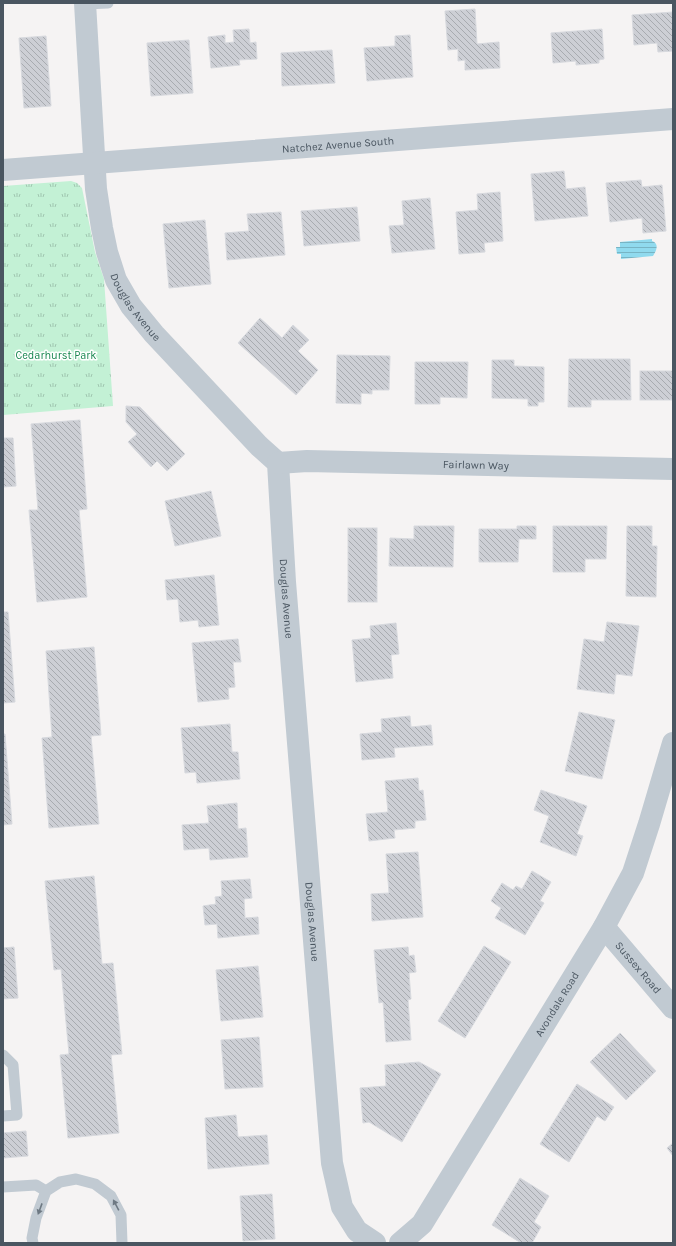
<svg xmlns="http://www.w3.org/2000/svg" width="676" height="1246" font-family="Karla,sans-serif">
  <defs>
    <pattern id="grass-tufts" width="24" height="20" patternUnits="userSpaceOnUse"><rect width="24" height="20" fill="#c3f1d5"/><path d="M3 7l-1-3M5 7V3M7 7l1-3M15 17l-1-3M17 17v-4M19 17l1-3" fill="none" stroke="#a0c6b0"/></pattern>
    <pattern id="water-rules" width="6" height="5" patternUnits="userSpaceOnUse"><rect width="6" height="5" fill="#90daee"/><path d="M0 2.5h6" fill="none" stroke="#78b4c4"/></pattern>
    <pattern id="building-back-hatch" width="6" height="6" patternUnits="userSpaceOnUse"><rect width="6" height="6" fill="#cdcfd5"/><path d="M-1 5l2 2M0 0l6 6M5-1l2 2" fill="none" stroke="#a8abb0"/></pattern>
  </defs>
  <rect width="100%" height="100%" fill="#f5f3f3"/>
  <!-- grass -->
  <path fill="url(#grass-tufts)" d="M71,181l6,2 5,5 13,64 9,27 9,127 -110,9v-229z"/>
  <!-- water -->
  <path fill="url(#water-rules)" d="M652,239v2c8,3 4,10 1,15l-32,3v-5h-4l-1,-7h4v-5z"/>
  <!-- building -->
  <g fill="url(#building-back-hatch)" stroke="#d7d9de">
    <path d="M475,9l2,35 22,-2 1,26 -35,2v-10l-7,1v-12l-10,1 -3,-39z"/>
    <path d="M673,12v39l-15,1 -1,-9 -23,2 -2,-30z"/>
    <path d="M249,29l1,14 6,-1 1,17 -18,1 1,5 -29,3 -3,-31 17,-2v8l9,-1 -1,-12z"/>
    <path d="M602,29l2,30 -5,1v3l-23,2v-4l-23,2 -2,-30z"/>
    <path d="M410,35l3,42 -46,4 -3,-33 31,-2v-10z"/>
    <path d="M46,36l5,70 -27,2 -5,-70z"/>
    <path d="M189,40l4,53 -42,3 -4,-53z"/>
    <path d="M332,50l3,33 -53,3 -1,-33z"/>
    <path d="M564,171l2,18 19,-2 3,29 -53,5 -4,-47z"/>
    <path d="M641,180l1,7 20,-2 4,46 -23,2 -1,-15 -32,4 -4,-39z"/>
    <path d="M500,192l3,49 -19,2 1,9 -26,2 -3,-42 22,-2 -1,-16z"/>
    <path d="M430,198l5,51 -43,4 -3,-27 15,-1 -2,-24z"/>
    <path d="M357,207l3,34 -56,5 -3,-35z"/>
    <path d="M281,212l4,43 -58,5 -2,-27 24,-2 -2,-17z"/>
    <path d="M205,220l6,64 -42,4 -6,-64z"/>
    <path d="M260,318l22,20 11,-13 16,15 -11,11 20,19 -22,25 -58,-52z"/>
    <path d="M337,355l53,1 -1,34h-17v4l-11,-1v11l-25,-1z"/>
    <path d="M569,359h61l1,41h-40v7h-23z"/>
    <path d="M492,360h22v6l30,1v35h-6v4h-10v-7l-36,-1z"/>
    <path d="M415,362h53l-1,36 -27,-1v7h-25z"/>
    <rect x="640" y="371" width="33" height="29"/>
    <path d="M126,406l14,1 45,47 -18,17 -10,-10 -6,6 -23,-25 9,-8 -11,-12z"/>
    <path d="M80,420l7,89 -8,1 8,87 -50,5 -8,-92h9l-7,-86z"/>
    <path d="M3,438h10l3,48 -13,1z"/>
    <path d="M211,491l10,45 -46,10 -10,-45z"/>
    <path d="M414,526h40l-1,41 -64,-1 1,-28 24,1z"/>
    <path d="M517,526h19v13h-17l-1,23h-39v-33h38z"/>
    <path d="M553,526h54l-1,33h-21v13h-32z"/>
    <path d="M627,526h25v20h5l-1,51 -30,-1z"/>
    <rect x="348" y="528" width="29" height="74"/>
    <path d="M214,575l5,50 -20,2 -1,-7 -18,2 -2,-23 -11,1 -2,-20z"/>
    <path d="M3,612h5l7,90 -12,1z"/>
    <path d="M607,622l32,4 -7,50 -16,-2 -2,20 -37,-5 7,-50 20,3z"/>
    <path d="M396,623l3,31 -8,1 2,23 -37,4 -4,-42 19,-2 -1,-12z"/>
    <path d="M238,639l3,23h-8l2,25 -7,1 1,11 -31,3 -6,-59z"/>
    <path d="M94,647l7,88 -10,1 8,88 -50,4 -7,-90 10,-1 -6,-86z"/>
    <path d="M579,712l36,8 -13,59 -37,-8z"/>
    <path d="M410,716l1,11 20,-2 2,20 -39,3 1,9 -33,3 -2,-26 22,-2 -1,-13z"/>
    <path d="M230,724l2,28h6l2,27 -43,4 -1,-11 -11,1 -4,-45z"/>
    <path d="M3,734h2l7,90 -9,1z"/>
    <path d="M418,778l1,13 4,-1 3,30 -11,1v7l-21,2 1,8 -26,3 -3,-27 22,-2 -3,-31z"/>
    <path d="M541,790l46,16 -10,28 6,2 -7,20 -36,-14 9,-26 -15,-6z"/>
    <path d="M237,803l1,26 8,-1 2,29 -38,3 -1,-12 -25,2 -2,-25 27,-2 -2,-17z"/>
    <path d="M418,852l5,65 -51,4 -1,-27 18,-1 -3,-39z"/>
    <path d="M532,871l19,11 -11,19 4,2 -19,32 -30,-17 6,-10 -10,-7 11,-18 11,7 3,-4 6,3z"/>
    <path d="M94,876l8,88 11,-1 9,91 -11,1 8,78 -51,5 -8,-83 9,-1 -8,-85 -7,1 -9,-89z"/>
    <path d="M250,879l2,19 -8,1 1,19 13,-1 1,17 -41,4 -1,-14 -12,1 -2,-19 13,-2 -1,-7 7,-1 -1,-15z"/>
    <path d="M484,946l27,16 -46,76 -27,-17z"/>
    <path d="M14,947l4,51 -15,1v-51z"/>
    <path d="M408,947l1,9 5,-1 2,17 -7,1 2,26 -3,1 3,40 -25,2 -3,-40 -4,1 -5,-53z"/>
    <path d="M258,966l5,51 -42,4 -5,-51z"/>
    <path d="M620,1033l36,38 -30,29 -36,-38z"/>
    <path d="M259,1037l4,50 -38,2 -4,-49z"/>
    <path d="M419,1062l22,12 -39,68 -33,-20 -6,1 -3,-35 26,-2 -1,-21z"/>
    <path d="M577,1084l37,23 -9,14 -8,-5 -28,46 -29,-18z"/>
    <path d="M236,1115l2,22 29,-2 2,29 -61,5 -3,-51z"/>
    <path d="M26,1131l2,25 -25,2v-25z"/>
    <path d="M673,1143v13l-6,-8z"/>
    <path d="M520,1178l29,18 -15,26 7,5 -9,16h-11l-29,-18z"/>
    <path d="M272,1194l3,45 -32,2 -3,-45z"/>
  </g>
  <g fill="none" stroke-linecap="round" stroke-linejoin="round">
    <!-- service -->
    <g stroke="#c1cad2" stroke-width="11">
      <path d="M85,4l23,-1"/>
      <path d="M3,1055l10,10 4,50 -14,1"/>
      <path d="M3,1187l33,-2 10,6"/>
      <path d="M33,1243l-1,-5 4,-20 10,-27 14,-9 16,-3 19,5 16,12 10,19 1,28"/>
    </g>
    <!-- minor -->
    <g stroke="#c1cad2" stroke-width="22">
      <path id="s1" d="M85,3l11,186 6,39 5,24 9,28 15,26 23,28 105,112 19,17 7,119 47,581 10,44 15,24 18,12"/>
      <path id="s2" d="M3,170l670,-51"/>
      <path id="s3" d="M278,463l29,-2 366,8"/>
      <path id="s4" d="M604,927l69,81"/>
      <path id="s5" d="M400,1243l22,-19 182,-297 29,-54 16,-49 24,-81"/>
    </g>
  </g>
  <!-- one-way arrows -->
  <defs><path id="oneway-solid" d="M-6-.8H1V-3.2L6.5 0L1 3.2V.8H-6Z"/></defs>
  <g fill="#6e7983">
    <use href="#oneway-solid" transform="translate(116 1205) rotate(-118)"/>
    <use href="#oneway-solid" transform="translate(40 1209) rotate(110)"/>
  </g>
  <g text-anchor="middle" stroke-width="3" stroke-linejoin="round" paint-order="stroke">
    <!-- street labels -->
    <g font-size="11" fill="#4a5661" stroke="#fff">
      <text dy="4" stroke="none"><textPath href="#s2" startOffset="336">Natchez Avenue South</textPath></text>
      <text dy="4" stroke="none"><textPath href="#s1" startOffset="313">Douglas Avenue</textPath></text>
      <text dy="4" stroke="none"><textPath href="#s3" startOffset="198">Fairlawn Way</textPath></text>
      <text dy="4" stroke="none"><textPath href="#s1" startOffset="661">Douglas Avenue</textPath></text>
      <text dy="4" stroke="none"><textPath href="#s1" startOffset="985">Douglas Avenue</textPath></text>
      <text dy="4" stroke="none"><textPath href="#s4" startOffset="53">Sussex Road</textPath></text>
      <text dy="4" stroke="none"><textPath href="#s5" startOffset="287">Avondale Road</textPath></text>
    </g>
    <!-- park labels -->
    <g font-size="11" fill="#17864f" stroke="#fff">
      <text x="56" y="359">Cedarhurst Park</text>
    </g>
  </g>
  <!-- border -->
  <rect width="676" height="1246" fill="none" stroke="#4a5661" stroke-width="8"/>
</svg>
